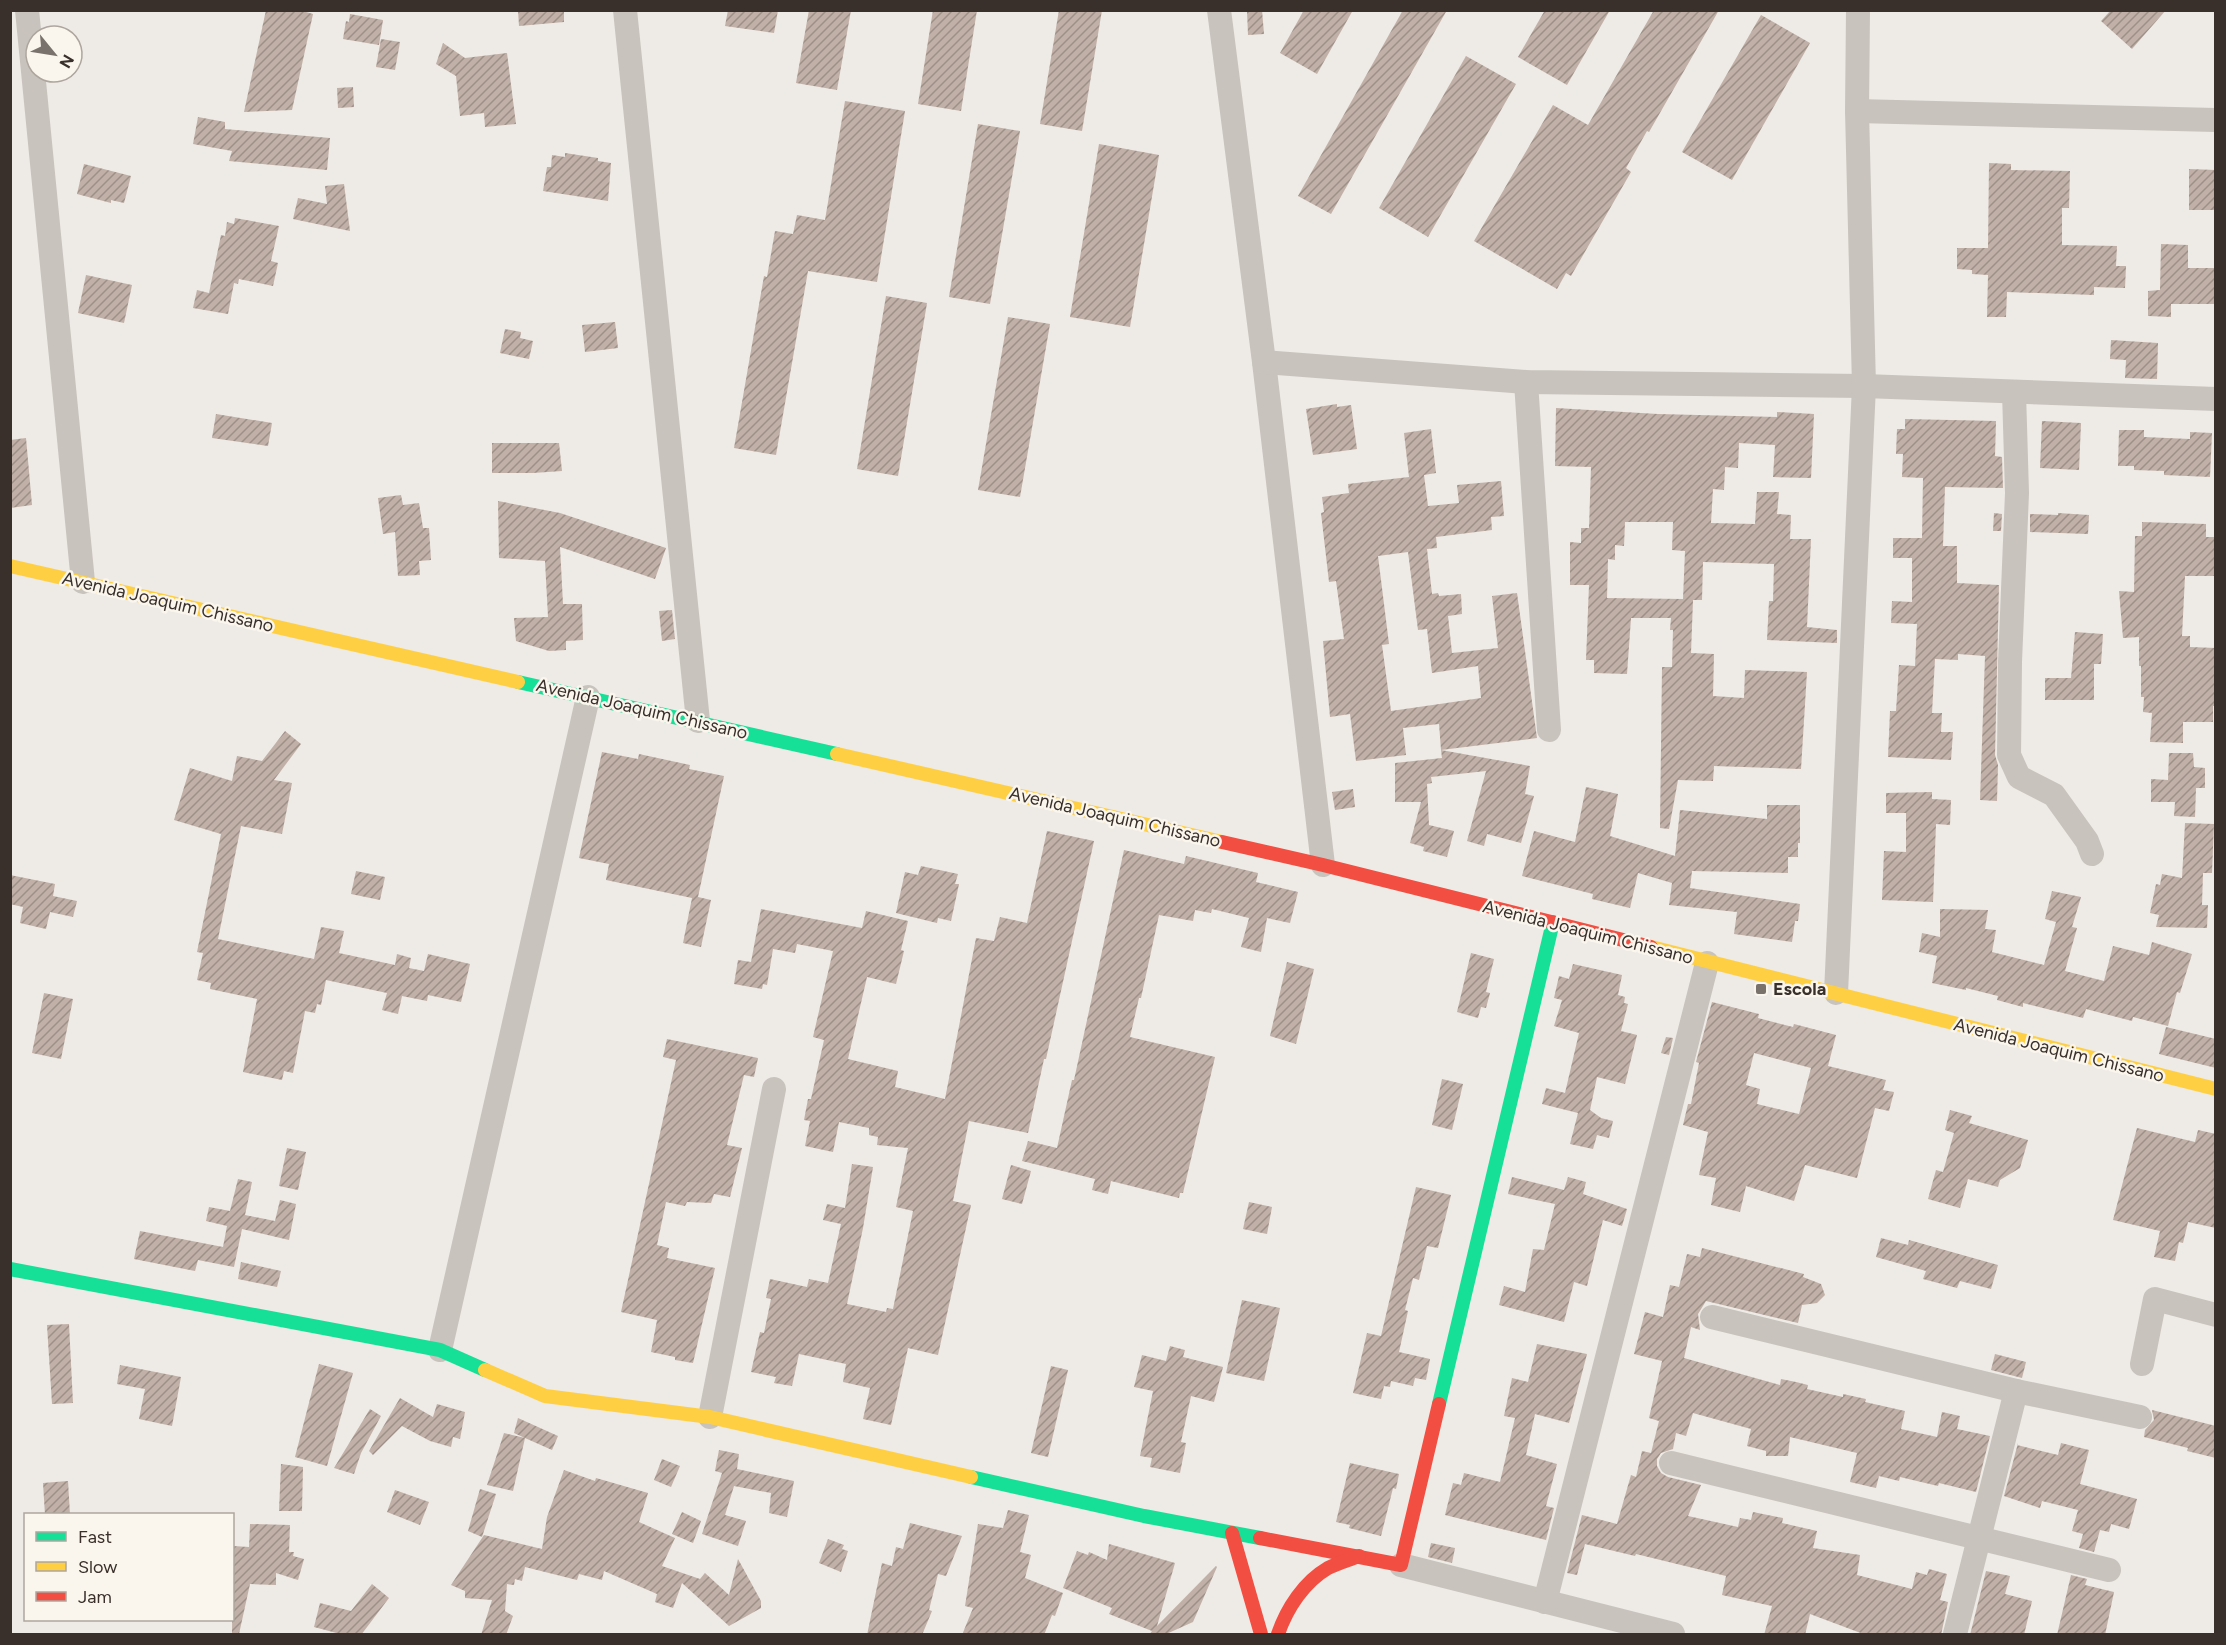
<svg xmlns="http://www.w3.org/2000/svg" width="2226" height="1645" font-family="Figtree,sans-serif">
  <defs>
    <pattern id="building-hatch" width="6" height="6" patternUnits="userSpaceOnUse" patternTransform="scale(1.5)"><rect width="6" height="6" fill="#c1b0a7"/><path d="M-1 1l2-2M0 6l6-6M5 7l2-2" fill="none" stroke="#9e9088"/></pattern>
  </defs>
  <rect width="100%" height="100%" fill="#eeeae5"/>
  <!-- building -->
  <g fill="url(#building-hatch)" fill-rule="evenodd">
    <path d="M266,10h33l14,4 -21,96 -48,2z"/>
    <path d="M518,10h46v12l-45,4z"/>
    <path d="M728,10h50l-4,23 -49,-7z"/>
    <path d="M809,10h42l-14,80 -41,-7z"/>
    <path d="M933,10h44l-16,101 -43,-7z"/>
    <path d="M1059,10h43l-20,121 -42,-7z"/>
    <path d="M1262,10l2,24 -16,1 -1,-24z"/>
    <path d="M1304,10h49l-36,64 -37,-21z"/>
    <path d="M1403,10h44l-116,204 -33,-18z"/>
    <path d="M1545,10h65l-43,75 -49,-28z"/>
    <path d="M1654,10h65l-70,122 -2,-1 -21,37 5,4 -60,104 -5,-3 -9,16 -83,-48 79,-136 35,20z"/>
    <path d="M2111,10h55l-34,39 -31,-28z"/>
    <path d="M350,14l33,6 -4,25 -36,-6 3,-18 3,1z"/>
    <path d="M1761,15l49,28 -78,137 -50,-28z"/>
    <path d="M381,39l19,3 -5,28 -19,-3z"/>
    <path d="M443,43l22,15 42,-5 9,71 -31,3 -1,-14 -24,3 -4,-40 -20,-12z"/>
    <path d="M1466,56l50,28 -88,153 -49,-29z"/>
    <path d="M353,87l1,20 -16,1 -1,-20z"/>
    <path d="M845,101l60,10 -28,171 -69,-11 -32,184 -42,-7 30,-172 3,1 8,-46 18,3 4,-19 28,5z"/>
    <path d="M198,117l27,5v7l105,9 -3,32 -98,-9 3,-10 -39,-7z"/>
    <path d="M978,124l42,7 -30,173 -41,-7z"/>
    <path d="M1099,144l60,11 -29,172 -60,-10z"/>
    <path d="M565,153l33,5v3l13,2 -3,38 -65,-10 4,-24h4l1,-12 13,2z"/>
    <path d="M1989,163l22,1v6l59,1 -1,37h-7v37l55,1 -1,20h10l-1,22 -31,-1v8l-87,-3 -1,25h-19l1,-42 -16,-1v-4l-15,-1v-21h31z"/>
    <path d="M84,164l47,12 -7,27 -13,-3v3l-34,-9z"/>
    <path d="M2189,169l27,1v40h-27z"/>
    <path d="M344,184l6,47 -57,-12 5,-21 29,6 -2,-18z"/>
    <path d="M235,218l44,8 -8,35 7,2 -5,23 -34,-7 -1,5 -4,-1 -6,31 -35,-6 4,-18 12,3 12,-58 4,1 2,-14 7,2z"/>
    <path d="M2161,244l27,1v23h28v36h-45v13l-23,-1v-25l12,-1z"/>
    <path d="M86,275l46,10 -8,38 -46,-10z"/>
    <path d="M886,296l41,7 -29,173 -41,-7z"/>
    <path d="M1008,317l42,7 -30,173 -42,-7z"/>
    <path d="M615,322l3,26 -33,4 -3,-27z"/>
    <path d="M505,329l16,3 -1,6 13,3 -4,18 -29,-6z"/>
    <path d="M2111,340l47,3 -1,36 -32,-1 1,-18 -16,-1z"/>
    <path d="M1337,404v3l14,-2 6,44 -44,6 -7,-46z"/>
    <path d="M1556,408l102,6 119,3v-5l37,2 -3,64 -38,-1 2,-32 -36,-2 -1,25 -13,-1 -1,23 -11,-1 -2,34 44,1 2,-32h22l-2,22 14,1 -1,24h21l-4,88 30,3v13l-70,-3 2,-39h4l1,-37 -71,-2 -1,38h-9l-2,53 23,1 -1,42 31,2 1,-28 62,2 -6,97 -87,-3 -1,15 -35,-1 -9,49 -9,-1 2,-161h10l1,-37h-3l1,-12h-40l-4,56 -33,-1v-13h-8l3,-75h-19v-43l11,1v-15h8l2,-61 -36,-1zM1625,522h48l-1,28 13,1 -2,48 -76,-1 1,-39 7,1v-15l9,1z"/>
    <path d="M216,414l56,9 -4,23 -56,-8z"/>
    <path d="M1905,419l91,2 -1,35 7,1 1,31 -58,-1 -2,59h14v37l42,2 -4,170 3,10 -1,36 -17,-1 5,-144 -27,-2v6l-23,-1 -3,54h10l-1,19h12l-2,28 -63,-3 2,-46h6l3,-46 16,1 2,-42 -26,-1 1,-22 20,1v-44h-19v-20h29l1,-60 -21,-1 1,-23h-7l1,-25h8z"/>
    <path d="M2042,421l39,2 -2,47 -39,-2z"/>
    <path d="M1431,429l5,44 -12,2 4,31 31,-3 -2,-18 44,-4 3,35 -13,1 1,13 -56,7 1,11 -10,1 5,45 6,-1 1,3 22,-2 1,20 -14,2 4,37 46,-5 -6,-52 25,-3 20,145 -96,12 -2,-26 -36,4 3,27 -50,6 -6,-47 -20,3 -7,-76 21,-2 -8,-58 -7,1 -8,-69 3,-1 -2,-15 27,-4 -1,-9 61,-7 -5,-44zM1408,552l10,78 9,-1 5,44 46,-7 3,32 -90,13 -9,-66 7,-1 -11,-88z"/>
    <path d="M2119,430h25v7l46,2v-7l22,1 -2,44 -46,-2v-4l-30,-1v-4h-16z"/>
    <path d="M26,438l6,67 -22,3v-68z"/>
    <path d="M492,443h67l3,28 -29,2h-41z"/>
    <path d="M401,495l2,10 16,-2 4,25h6l2,32 -12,1 1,14 -22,1 -3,-44 -12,2 -5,-36z"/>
    <path d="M498,501l62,12 106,35 -11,31 -95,-32 3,57h19l1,36 -17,1v9l-17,1 -33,-10 -2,-23 34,-1 -3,-56 -46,-3z"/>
    <path d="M1994,513l8,1 -1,17h-8z"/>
    <path d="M2058,513l31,2 -1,19 -58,-2v-18l28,1z"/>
    <path d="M2142,522l64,2v13h10v39h-31l-3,60h8v11l26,1v58h-3v16h-30v21l-33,-1 2,-29 -9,-1 1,-15h-3v-31h-2v-29l-16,1 -4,-47 15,1 1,-56h7z"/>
    <path d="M672,610l3,29 -13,2 -3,-30z"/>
    <path d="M2075,632l28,2 -2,30h-7v36h-49v-22h26z"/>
    <path d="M285,731l16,13 -27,36 18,3 -10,51 -41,-8 -23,113 96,20 7,-32 23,4 -5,22 56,12 2,-11 14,4 -2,10 15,3 4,-17 42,10 -9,38 -33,-7 -1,6 -25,-5 -4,18 -16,-4 5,-17 -61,-13 -5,25 -4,-1 -2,9 -10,-2 -12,62 -9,-2 -2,9 -39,-8 14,-73 -47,-10 1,-6 -14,-3 6,-27 -6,-1 24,-118 -47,-14 16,-52 42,13 5,-25 25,5z"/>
    <path d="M1441,750l89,16 -5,28 9,2 -13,47 -34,-9 -3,12 -17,-5 19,-70 -55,6 1,6 -5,1 2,41 25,6 -7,26 -24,-6 1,-4 -14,-4 11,-41h-26v-39l47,-5z"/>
    <path d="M602,752l36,7 1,-5 51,11 -1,4 35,7 -26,121 13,3 -10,47 -18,-4 9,-45 -86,-18 3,-16 -30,-6z"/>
    <path d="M2169,753h24l1,14 11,1v20h-9l-1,29 -21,-1 1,-14h-24v-23l17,1z"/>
    <path d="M1586,787l32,7 -8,42 65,20 5,-46 87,9v-14h33v38h-2v14h-10v16l-96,-2 -2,17 110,16 -2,17h-3l-3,21 -58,-8 3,-22 -68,-7 3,-22 -34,-10 -8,35 -38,-9 1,-5 -71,-18 12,-45 41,11z"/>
    <path d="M1353,789l2,18 -20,3 -3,-18z"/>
    <path d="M1932,792v7l19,1 -1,25 -14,-1 -3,78 -51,-2 2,-49 22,1v-39h-20v-20z"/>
    <path d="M2185,823l29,1 -2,49h-9l-1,32h6l-1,23 -51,-1 3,-12 -9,-2 6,-29 4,1 2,-11 20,4z"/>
    <path d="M1047,831l47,10 -48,218h-2l-16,74 -59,-12 -16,80 18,4 -33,150 -30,-7 -17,77 -28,-6 7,-31 -27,-6 3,-18 -47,-10 -7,32 -18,-3 2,-6 -25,-5 9,-40 4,1 7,-34 -5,-1 4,-19 37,8 2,-8 19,4 13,-59 -18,-4 4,-16 18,4 7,-44 21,3 -10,61 -16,76 39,8 1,-4 6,1 20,-98 -17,-4 12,-59 -31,-3 1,-8 -9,-2v-7l-30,-6 -6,30 -28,-6 5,-25 -6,-1 4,-21h3l13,-59 -11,-3 20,-86 -36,-7 -2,9 -22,-4 -6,36 -4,-1 -1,5 -28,-5 4,-24 13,2 10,-53 101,19 4,-17 42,10 -7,29 3,1 -8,33 -29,-7 -19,82 50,12 -3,16 50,12 31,-161 18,3 6,-24 27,6z"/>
    <path d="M1124,850l60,14 2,-8 72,17 -2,9 42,10 -8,31 -23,-5 -6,34 -20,-5 8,-29 -37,-9 -1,4 -16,-3 -2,11 -34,-6 -18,83h-2l-9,39 85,20 -32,136h-3l-1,5 -68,-17 -3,13 -16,-4 3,-11 -73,-18 6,-20 29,7 15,-68h2z"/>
    <path d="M921,866l37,8 -3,10h4l-8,37 -13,-3 -1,5 -41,-10 9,-41 13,3z"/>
    <path d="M356,871l29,6 -5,23 -29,-6z"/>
    <path d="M10,875l45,9 -2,12 24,5 -4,16 -23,-5 -4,17 -26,-6 3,-16 -13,-3z"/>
    <path d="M2052,891l29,6 -9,30 5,1 -12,43 39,10 9,-35 36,9 3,-13 40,12 -12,39 -3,-1 -9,34 -35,-9 -1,4 -46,-12 -3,9 -60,-15v4l-26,-7 1,-4 -32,-8v2l-34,-7 5,-27 -18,-4 3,-19 18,4v-28l48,1 -3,19 11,1 -4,22 52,13 12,-43 -11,-3z"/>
    <path d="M1471,953l23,6 -8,33 4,1 -4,15 -5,-1 -3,11 -21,-6z"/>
    <path d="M1287,962l27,7 -18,75 -26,-8z"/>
    <path d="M1573,964l49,11 -4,20 7,2 -1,6 4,1 -7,27 16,4 -12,49 -28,-7 -7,33 11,8 12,3 -4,17 -12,-3 -4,14 -23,-5 8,-31 -36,-9 4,-16 19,5 14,-60 -25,-7 8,-26 -8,-2 5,-22 10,3z"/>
    <path d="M44,993l29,6 -12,60 -29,-6z"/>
    <path d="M1712,1002l47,12 -1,4 35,9 1,-3 42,11 -8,31 58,14 -3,10 11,2 -5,19 -14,-3 -18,70 -52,-13 -11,36 -48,-15 -6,26 -29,-7 5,-27 -17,-3 9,-43 -25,-7 5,-21h3l8,-41 -3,-1zM1754,1053l57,15 -12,46 -42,-10 3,-15 -14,-4z"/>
    <path d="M2166,1027l50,12v29l-57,-14z"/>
    <path d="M1666,1037l7,1 -4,17 -8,-2z"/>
    <path d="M667,1039l91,19 -4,19 -10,-2 -17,70 15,3 -12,49 -16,-3 -3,9 -24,-1 -2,4 -19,-4 -9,43 12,3 -2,10 48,10 -22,95 -18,-3v-3l-24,-5 6,-32 -36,-8 55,-252 -13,-3z"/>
    <path d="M1442,1079l21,5 -11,46 -20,-5z"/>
    <path d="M1950,1110l22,6 -3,7 59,17 -8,28 -20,12 -2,7 -30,-8 -8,29 -32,-9 8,-29 7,2 11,-39 -9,-3z"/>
    <path d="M2137,1128l58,14 3,-12 18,4v94l-28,-6 -5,21 -4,-1 -4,19 -21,-4 6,-26 -47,-11z"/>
    <path d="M287,1148l19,4 -8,38 -19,-4z"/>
    <path d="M1011,1165l20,6 -9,33 -20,-5z"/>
    <path d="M1512,1177l52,13 4,-13 18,5 -3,12 44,15 -5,17 -19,-6 -16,66 -13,-4 -10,40 -65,-17 5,-19 21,6 8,-43 11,1 11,-46 -47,-10z"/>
    <path d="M238,1179l14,3 -7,33 30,6 5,-21 16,4 -7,36 -47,-11 -8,38 -36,-7 -3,11 -61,-12 6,-28 83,16 4,-21 -21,-5 3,-14 21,4z"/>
    <path d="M1416,1187l35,8 -13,53 -11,-2 -8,34 -6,-2 -8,32 3,1 -9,41 31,7 -4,21 -11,-2 -2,8 -22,-5 -1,6 -6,-1 -3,13 -28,-6 14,-60 14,3z"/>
    <path d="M1249,1202l23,5 -5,27 -24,-5z"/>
    <path d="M1881,1238l27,7 1,-5 89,25 -7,24 -31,-8 -3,7 -34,-9 3,-8 -50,-14z"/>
    <path d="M1702,1248l102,26 -1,3 18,7 4,11 -8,8 -15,2 -4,18 -92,-22 -8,13 2,16 -9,-3 -7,31 96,27 1,-6 15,3 12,3 -1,4 36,8v-3l23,5 -1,3 40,9 -4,18 36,8 5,-25 18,4 -3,13 33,7 -14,56 -37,-9 -1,3 -38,-9 -1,4 -20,-5 -3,12 -26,-6 7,-29 -67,-16 -2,19h-22v-5l-19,-5 4,-17 -58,-16 -7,23 -10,-3 -3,16 -12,4 -4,6v7l4,7 7,4 33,8 -13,31 50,11 2,-9 11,2 2,-8 30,6 -1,5 35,8 -4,17 47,7 -3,20 55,14 4,-17 11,3 2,-6 18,5 -7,26 8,2 -7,33h-75l-56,-21 -5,21h-41l8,-29 -50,-11 4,-19 -90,-22 -1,2 -50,-12 -8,31 -10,-2 15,-58 35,9 14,-49 5,2 6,-26 9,2 8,-32 -10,-3 13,-57 -28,-7 11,-42 18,5 7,-32 9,2 8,-33 13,3z"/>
    <path d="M241,1262l40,9 -4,16 -39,-8z"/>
    <path d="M1242,1300l38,8 -16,73 -38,-8z"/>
    <path d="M69,1324l4,79 -21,1 -5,-79z"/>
    <path d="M1537,1344l50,10 -18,69 -34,-9 -9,41 31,9 -11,42 8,2 -8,32 -101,-25 8,-32 8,2 3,-12 36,9 15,-64 -11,-2 8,-38 16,4z"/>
    <path d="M1170,1346l15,4 -2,7 40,10 -9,35 -23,-6 -10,46 5,1 -6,30 -30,-6 2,-9 -12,-2 13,-65 -19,-4 8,-32 24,6z"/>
    <path d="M1995,1354l31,8 -4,16 -31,-8z"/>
    <path d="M319,1364l34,9 -26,93 -32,-9z"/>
    <path d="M120,1365l61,12 -9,49 -33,-7 6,-30 -28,-5z"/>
    <path d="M1051,1366l17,4 -20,87 -17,-4z"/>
    <path d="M400,1398l33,19 4,-13 28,8 -5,27 -7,-2 -2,10 -21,-6 -28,-15 -29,29 -4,-4z"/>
    <path d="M370,1409l11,7 -20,37 -7,21 -20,-6z"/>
    <path d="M2152,1410l64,16v32l-29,-7 1,-3 -44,-11 1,-7 9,-10z"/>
    <path d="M518,1418l40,18 -6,14 -27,-12 -12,53 -26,-6 17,-52 21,5 -11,-5z"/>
    <path d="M2018,1443l-1,2 41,10 3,-12 28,7 -9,34 57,15 -8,30 -18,-5 -2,8 -9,-2 -6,22 -15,-4 4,-14 -11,-3 6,-21 -36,-9 -2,7 -36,-12z"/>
    <path d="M719,1450l20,4 -2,15 57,12 -7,36 -18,-4 2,-20 -37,-7 -9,29 21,6 -8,25 -36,-12 20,-61 -7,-2z"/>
    <path d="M662,1459l18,7 -9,21 -17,-7z"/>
    <path d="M1350,1463l49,11 -3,15 -3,-1 -12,48 -32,-8 1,-3 -14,-3z"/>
    <path d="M281,1464l22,3 -1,44h-23z"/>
    <path d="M564,1470l31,11 1,-3 52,15 -9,29 36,16 -13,28 38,13 5,-6 24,22 9,-36 23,42v7l-32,18 -47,-43 -9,25 -18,-6 2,-8 -53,-23 -2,9 -23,-6 -2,6 -52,-13 -3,14 -7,-2 -1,6 -7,-1 -2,27 8,5 -7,19h-25l11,-35 -27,-2v-7l-14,-6 33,-50 58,14 5,-32z"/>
    <path d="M68,1481l2,34h-25l-2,-32z"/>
    <path d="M480,1489l16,5 -14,43 -14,-6z"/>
    <path d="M395,1490l34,12 -9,23 -33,-13z"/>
    <path d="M1008,1510l21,5 -9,37 11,3 -6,23 38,15 -8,23 -3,-1 -8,20h-82l11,-27 -8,-2 13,-82 25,4z"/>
    <path d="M682,1512l19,9 -8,22 -21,-9z"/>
    <path d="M910,1523l52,13 -16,40 -8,-2 -9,36 3,1 -10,24h-55l15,-72 10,3 4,-19 7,2z"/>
    <path d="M250,1524l40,1 -1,27h5l-1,4 11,3 -6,21 -22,-7v12l-26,-1 -11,50 -7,-1 1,-87 16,1z"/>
    <path d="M828,1539l16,6 -2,4 6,2 -7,21 -22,-9z"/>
    <path d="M1431,1543l24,5 -3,15 -24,-6z"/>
    <path d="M1109,1544l66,19 -18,63 59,-60 1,1 -24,55 -29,13h-15l3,-4 -43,-17 3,-6 -49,-20 14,-37 11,4 1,-3 18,8z"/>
    <path d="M1986,1571l24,5 -5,18 27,7 -8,34h-54z"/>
    <path d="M2071,1575l16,4 -2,6 29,7 -9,43h-48z"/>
    <path d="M372,1584l17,14 -28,37h-17l-30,-8 6,-24 31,8z"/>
  </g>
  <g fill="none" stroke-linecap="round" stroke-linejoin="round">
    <!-- street -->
    <g stroke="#c8c3bd" stroke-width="24">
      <path d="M27,10l56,572"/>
      <path d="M625,10l73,711"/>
      <path d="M1219,10l45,352 59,503"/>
      <path d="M1857,111l359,9"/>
      <path d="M1264,362l262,20 338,4 352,13"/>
      <path d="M1526,382l23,348"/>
      <path d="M2014,392l3,101 -7,169 -1,93 10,22 35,18 33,46 5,13"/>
      <path d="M1836,993l28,-607 -7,-275 1,-101"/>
      <path d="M1712,1317l304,74 124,26"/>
      <path d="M440,1350l148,-653"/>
      <path d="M2142,1364l13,-65 61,16"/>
      <path d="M710,1417l64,-328"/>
      <path d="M1671,1463l438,107"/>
      <path d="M1401,1565l272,69"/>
      <path d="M1545,1602l162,-639"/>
      <path d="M1955,1634l61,-243"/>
    </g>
    <!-- fast -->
    <g stroke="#16e098" stroke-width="14">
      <path d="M518,682l319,72"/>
      <path d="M10,1269l430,81 45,20"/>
      <path d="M1439,1404l114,-482"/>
      <path d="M971,1477l173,39 116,22"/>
    </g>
    <!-- slow -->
    <g stroke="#ffcf43" stroke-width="14">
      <path d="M10,566l508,116"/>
      <path d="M837,754l385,88"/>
      <path d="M1651,947l565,142"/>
      <path d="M485,1370l60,26 165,21 261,60"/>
    </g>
    <!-- jam -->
    <g stroke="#f24e42" stroke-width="14">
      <path d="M1222,842l101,23 328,82"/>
      <path d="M1232,1533l29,101"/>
      <path d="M1260,1538l141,27 38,-161"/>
      <path d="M1278,1634c9,-26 26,-52 50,-66 10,-5 21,-8 31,-12"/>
    </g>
  </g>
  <!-- markers -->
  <rect fill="#78716c" stroke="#faf5ed" stroke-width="2" x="1755" y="983" width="12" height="12" rx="3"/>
  <g text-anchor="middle" stroke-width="5" stroke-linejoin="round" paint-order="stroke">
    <!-- street labels -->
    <g font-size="18" fill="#39302b" stroke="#faf5ed">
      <text transform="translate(168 602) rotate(13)" y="6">Avenida Joaquim Chissano</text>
      <text transform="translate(642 709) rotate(13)" y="6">Avenida Joaquim Chissano</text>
      <text transform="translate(1115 817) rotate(13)" y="6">Avenida Joaquim Chissano</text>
      <text transform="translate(1588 932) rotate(14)" y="6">Avenida Joaquim Chissano</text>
      <text transform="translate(2059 1050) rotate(14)" y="6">Avenida Joaquim Chissano</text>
    </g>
    <!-- poi labels -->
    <g font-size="18" font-weight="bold" fill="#39302b" stroke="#faf5ed" text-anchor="start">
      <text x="1773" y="995">Escola</text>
    </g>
  </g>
  <!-- border -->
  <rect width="2226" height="1645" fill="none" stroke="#39302b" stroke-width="24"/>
  <!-- legend -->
  <rect x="24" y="1513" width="210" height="108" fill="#faf5ed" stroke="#ada69f" stroke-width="1.5"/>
  <rect x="36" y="1532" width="30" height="9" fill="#16e098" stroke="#ada69f" stroke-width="1.5"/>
  <text x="78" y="1543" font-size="18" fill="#39302b">Fast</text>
  <rect x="36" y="1562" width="30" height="9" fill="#ffcf43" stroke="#ada69f" stroke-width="1.5"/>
  <text x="78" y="1573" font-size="18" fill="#39302b">Slow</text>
  <rect x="36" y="1592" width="30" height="9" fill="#f24e42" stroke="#ada69f" stroke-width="1.5"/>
  <text x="78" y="1603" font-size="18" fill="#39302b">Jam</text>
  <!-- north arrow -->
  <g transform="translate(54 54) rotate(120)"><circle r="28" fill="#faf5ed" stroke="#ada69f" stroke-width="1.5"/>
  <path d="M0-4.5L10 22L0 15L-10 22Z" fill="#78716c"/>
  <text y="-9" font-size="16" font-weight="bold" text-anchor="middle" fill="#39302b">N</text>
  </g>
</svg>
